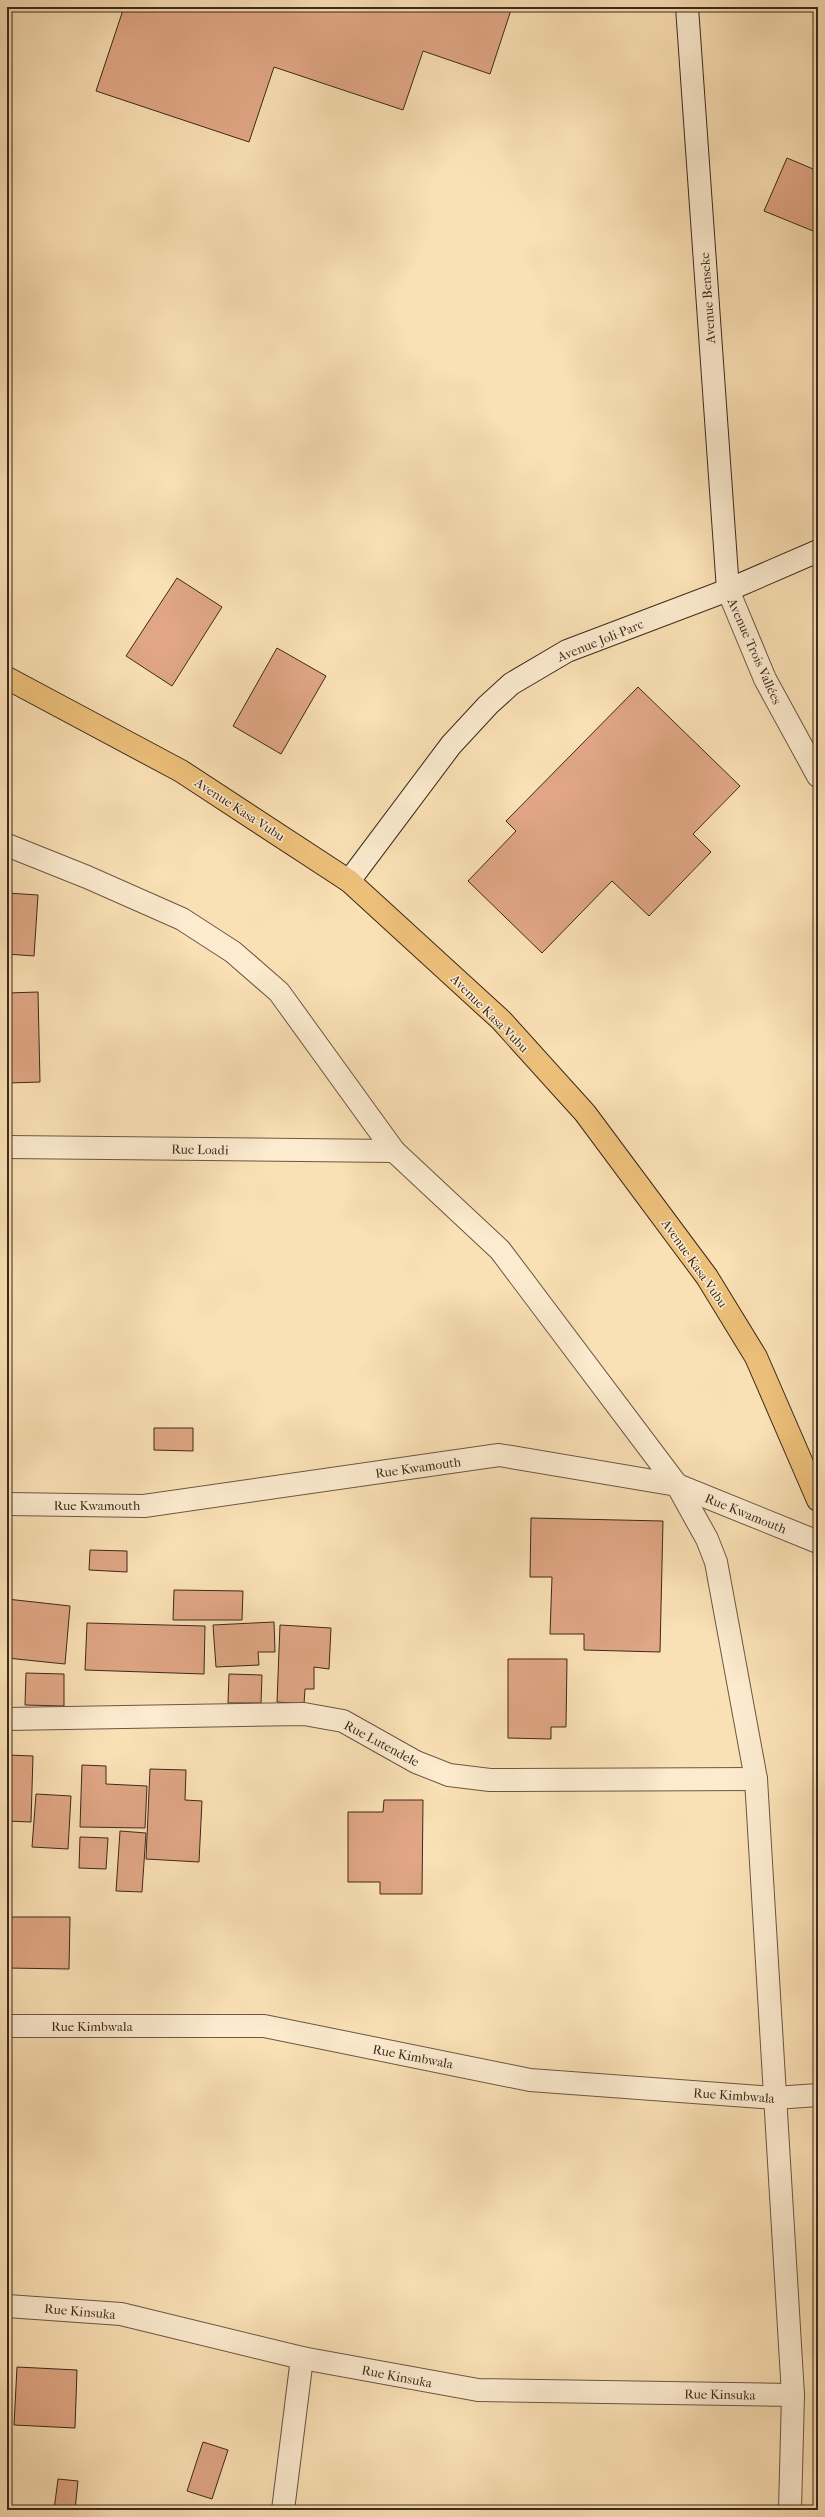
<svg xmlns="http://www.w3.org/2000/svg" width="825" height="2517" font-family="'IM FELL French Canon',serif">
  <rect width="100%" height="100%" fill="#fae0b5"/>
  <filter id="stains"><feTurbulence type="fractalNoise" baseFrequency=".005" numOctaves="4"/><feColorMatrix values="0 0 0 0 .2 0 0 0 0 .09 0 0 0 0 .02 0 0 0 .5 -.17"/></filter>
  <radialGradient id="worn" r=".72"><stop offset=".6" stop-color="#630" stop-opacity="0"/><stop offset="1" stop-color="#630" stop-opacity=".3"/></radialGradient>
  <!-- building -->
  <g fill="#e0a685" stroke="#3c291b">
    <path d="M124,7h388l-22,67 -67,-23 -20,59 -129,-43 -25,75 -153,-51z"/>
    <path d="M787,158l31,13v62l-54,-22z"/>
    <path d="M177,578l45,29 -50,79 -46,-30z"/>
    <path d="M277,648l49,28 -45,78 -48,-28z"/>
    <path d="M638,687l102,99 -47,48 18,18 -62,64 -37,-35 -70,72 -74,-72 48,-50 -10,-10z"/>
    <path d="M7,893l31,2 -4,61 -27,-2z"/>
    <path d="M38,992l2,90 -33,1v-90z"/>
    <path d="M154,1428h39v23l-39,-1z"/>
    <path d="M531,1518l132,3 -3,131 -76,-2v-16h-34l2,-57h-22z"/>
    <path d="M90,1550l37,1v21l-38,-2z"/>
    <path d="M174,1590l69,1 -1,29h-69z"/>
    <path d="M7,1599l63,7 -5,58 -58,-6z"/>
    <path d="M274,1622l1,30h-17l1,13 -43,2 -3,-42z"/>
    <path d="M87,1623l118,3 -1,48 -119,-4z"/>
    <path d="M280,1625l51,3 -2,41 -15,-2v22h-9l-1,15 -27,-2z"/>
    <path d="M508,1659h59l-1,68h-15v12l-43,-1z"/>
    <path d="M26,1673l38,1v32l-39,-1z"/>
    <path d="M229,1674l33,1 -1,28h-33z"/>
    <path d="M7,1755l26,1 -2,66 -24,-1z"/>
    <path d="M82,1765l24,1v18l41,2 -2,42 -65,-1z"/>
    <path d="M150,1769l36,1 -1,30 17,1 -3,61 -53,-3z"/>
    <path d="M36,1794l35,2 -3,53 -36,-2z"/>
    <path d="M384,1800h39l-1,94h-42v-12h-32v-70h35z"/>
    <path d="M120,1831l26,2 -4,59 -26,-1z"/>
    <path d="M80,1837l28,1 -2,31 -27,-1z"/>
    <path d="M7,1917h63l-1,52 -62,-1z"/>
    <path d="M17,2367l60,3 -2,58 -61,-3z"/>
    <path d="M203,2442l25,8 -16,49 -25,-8z"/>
    <path d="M58,2479l20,2 -3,29h-21z"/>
  </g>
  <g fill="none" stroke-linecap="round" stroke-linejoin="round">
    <!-- street casing -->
    <g stroke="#6c5742" stroke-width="24">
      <g id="street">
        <path d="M728,590l37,89 53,97"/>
        <path d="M7,845l80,32 95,42 51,33 46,40 115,159 106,99 177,235 30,54 9,23 40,217 37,616 -3,115"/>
        <path d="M7,1147l387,4"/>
        <path d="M7,1504l137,2 355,-51 178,30 141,57"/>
        <path d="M7,1719l297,-5 39,7 73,41 33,13 41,5 266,-1"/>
        <path d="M7,2026h257l266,54 245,18 43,-3"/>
        <path d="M7,2306l114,8 181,44 176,32 315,5"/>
        <path d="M283,2510l19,-152"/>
      </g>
    </g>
    <!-- secondary casing -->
    <g stroke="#3c291b" stroke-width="24">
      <g id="secondary">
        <path d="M687,7l41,583"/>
        <path d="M349,881l102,-136 37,-40 23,-21 56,-33 161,-61 90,-39"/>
      </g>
    </g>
    <!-- primary casing -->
    <g stroke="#3c291b" stroke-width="24">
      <path id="primary" d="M7,678l174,93 168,110 152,139 84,93 122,164 49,80 62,143"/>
    </g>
    <!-- street -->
    <use href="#street" stroke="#fcebcf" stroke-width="22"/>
    <!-- secondary -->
    <use href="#secondary" stroke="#fcebcf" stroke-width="22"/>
    <!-- primary -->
    <use href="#primary" stroke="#edc07a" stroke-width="22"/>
  </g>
  <g text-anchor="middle" stroke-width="3" stroke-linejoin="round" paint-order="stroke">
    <!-- street labels -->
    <g font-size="13" fill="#3c291b" stroke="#fcebcf">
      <text transform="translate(707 298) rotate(-94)" y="5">Avenue Benseke</text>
      <text transform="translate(600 640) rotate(-22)" y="5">Avenue Joli-Parc</text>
      <text transform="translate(755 651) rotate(66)" y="5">Avenue Trois Vallées</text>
      <text transform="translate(240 809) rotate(33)" y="5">Avenue Kasa-Vubu</text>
      <text transform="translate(490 1013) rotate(45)" y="5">Avenue Kasa-Vubu</text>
      <text transform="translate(200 1149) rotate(1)" y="5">Rue Loadi</text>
      <text transform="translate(695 1263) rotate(55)" y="5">Avenue Kasa-Vubu</text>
      <text transform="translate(418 1467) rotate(-8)" y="5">Rue Kwamouth</text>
      <text x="97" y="1510">Rue Kwamouth</text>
      <text transform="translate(746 1513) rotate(22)" y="5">Rue Kwamouth</text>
      <text transform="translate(382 1743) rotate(28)" y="5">Rue Lutendele</text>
      <text x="92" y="2031">Rue Kimbwala</text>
      <text transform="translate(413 2056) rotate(11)" y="5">Rue Kimbwala</text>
      <text transform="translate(734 2095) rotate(4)" y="5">Rue Kimbwala</text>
      <text transform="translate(80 2311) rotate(5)" y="5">Rue Kinsuka</text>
      <text transform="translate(397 2376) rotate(11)" y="5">Rue Kinsuka</text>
      <text transform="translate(720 2394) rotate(1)" y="5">Rue Kinsuka</text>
    </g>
  </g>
  <!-- margin -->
  <rect width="825" height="2517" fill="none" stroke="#fae0b5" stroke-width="24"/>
  <rect x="8" y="8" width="809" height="2501" fill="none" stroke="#3c291b" stroke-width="2"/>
  <rect x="12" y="12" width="801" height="2493" fill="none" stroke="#3c291b"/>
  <rect width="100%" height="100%" filter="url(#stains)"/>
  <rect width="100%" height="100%" fill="url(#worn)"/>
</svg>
